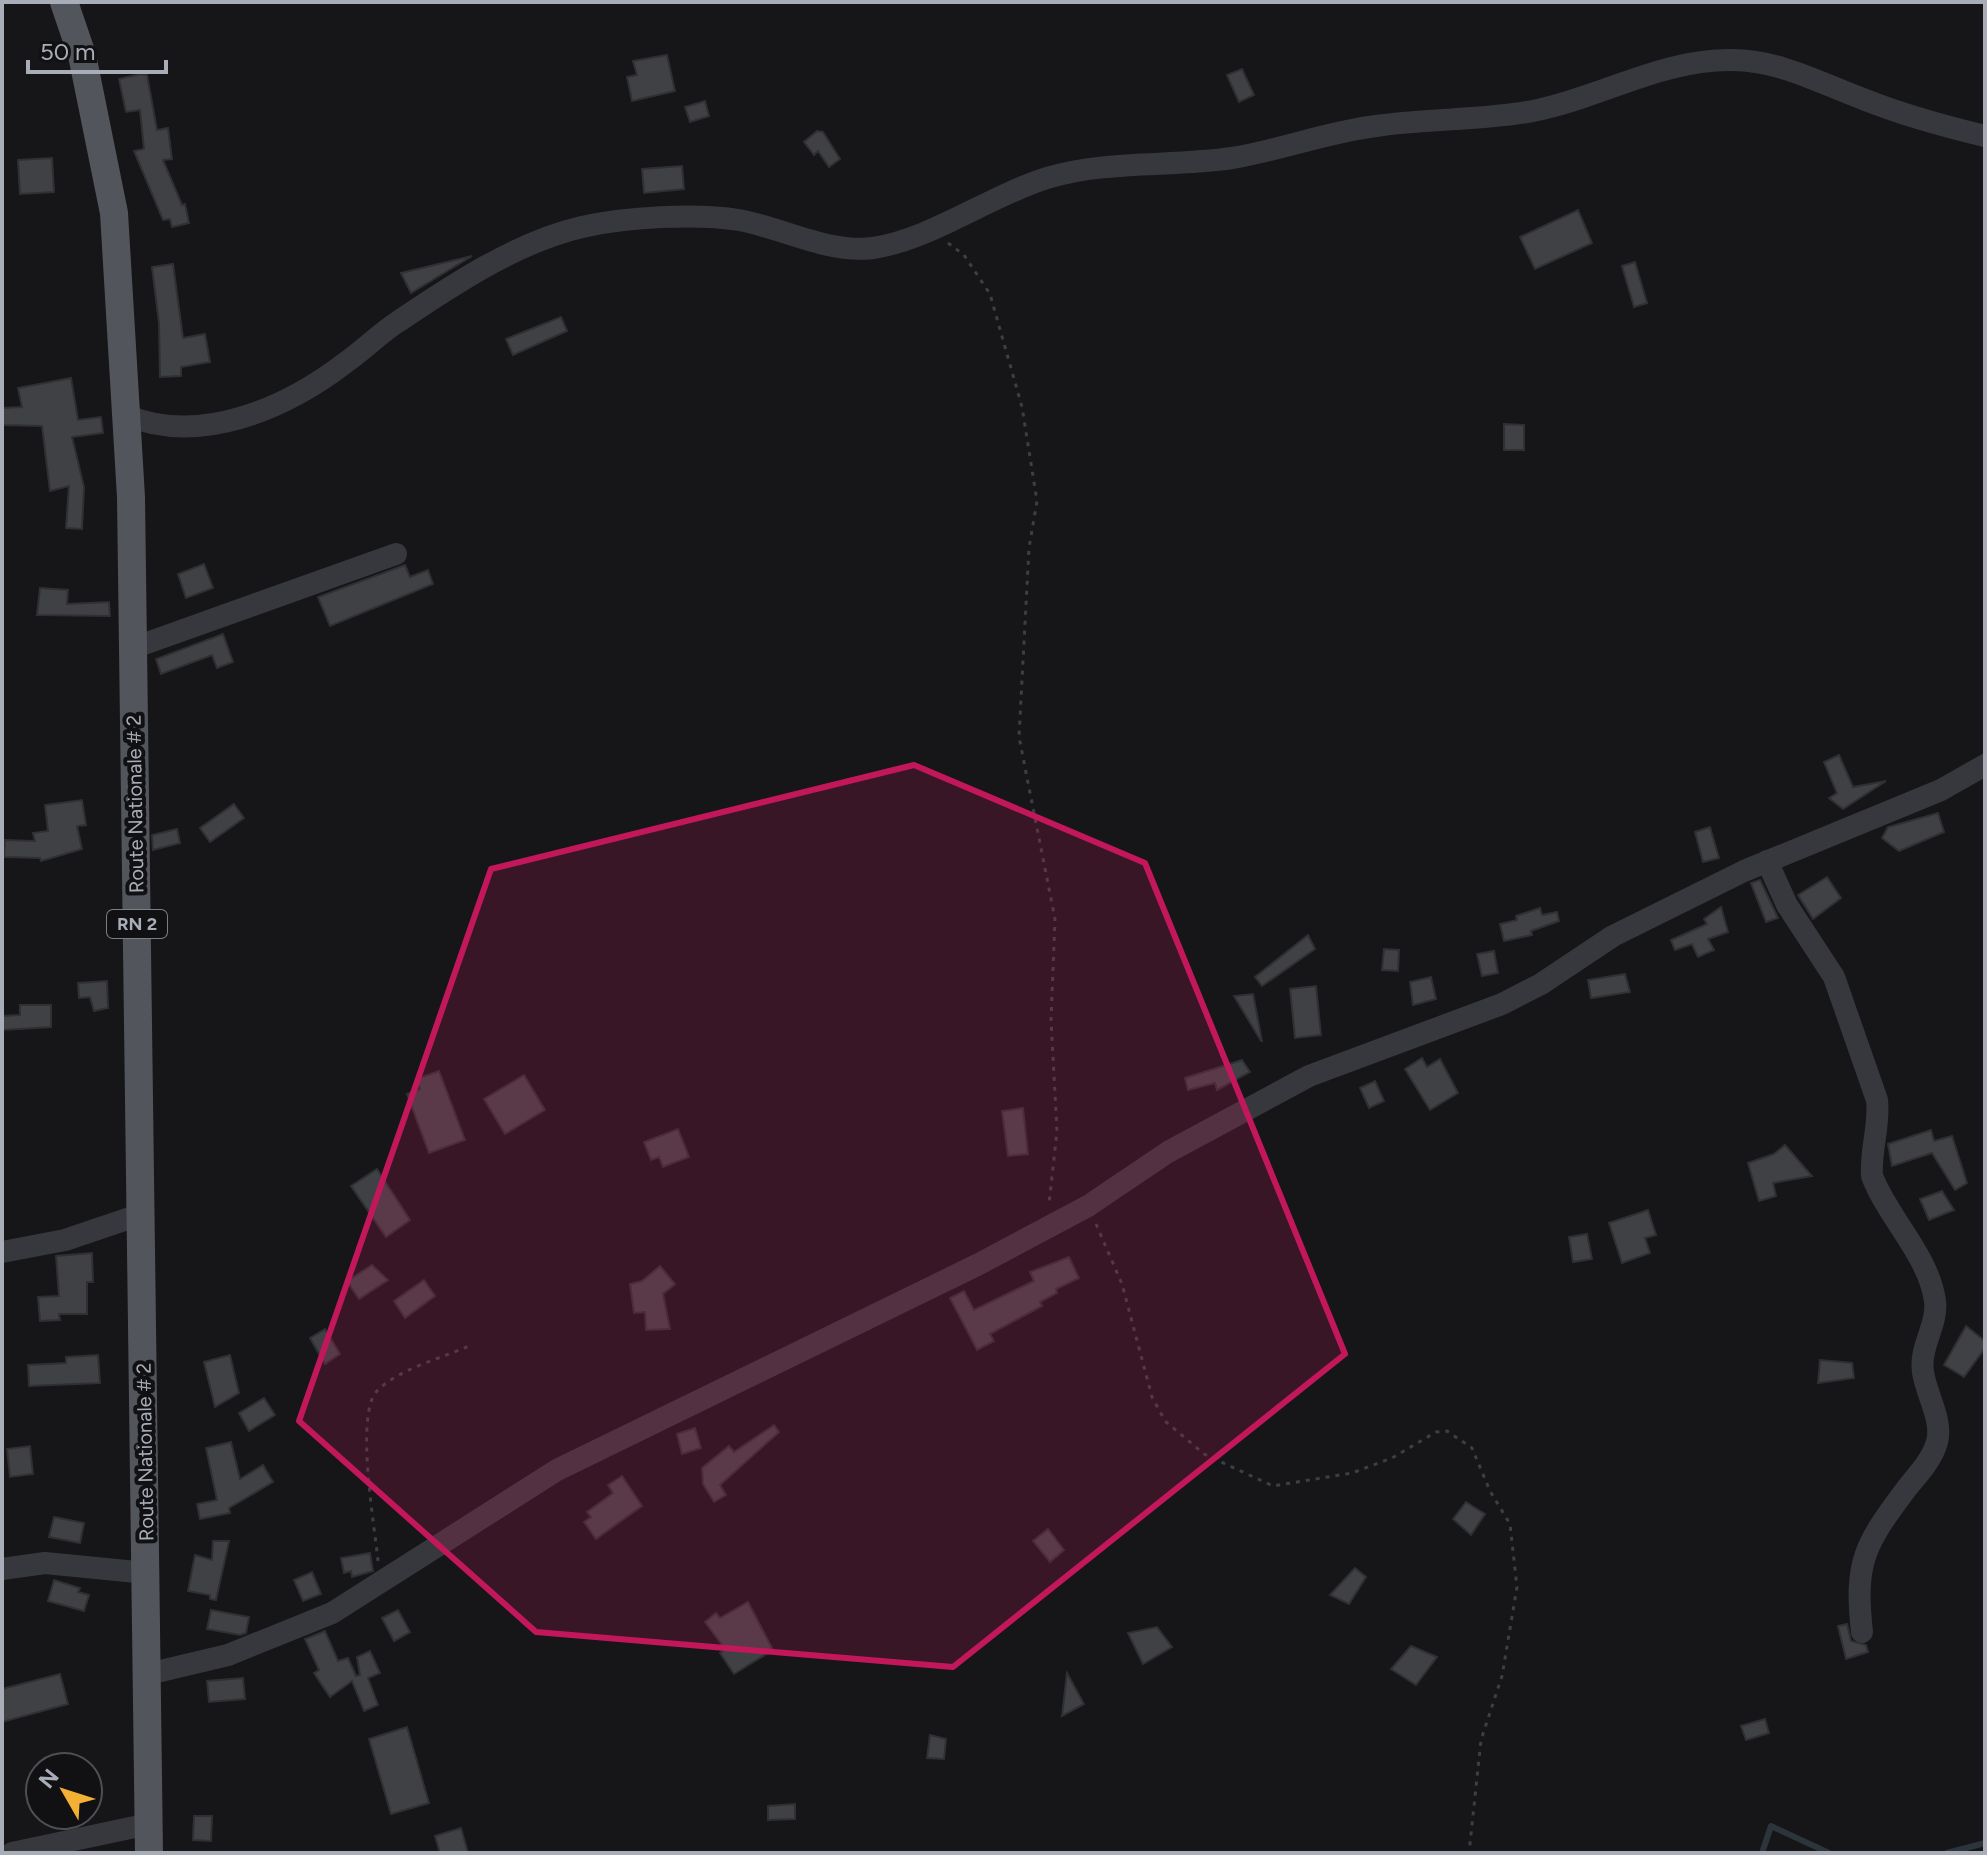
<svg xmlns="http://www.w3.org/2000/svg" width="1987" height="1855" font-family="Figtree,sans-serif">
  <rect width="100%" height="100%" fill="#161618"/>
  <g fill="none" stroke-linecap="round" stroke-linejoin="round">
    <!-- stream -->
    <g stroke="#2c353c" stroke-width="6">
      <path d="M1762,1853l9,-27 58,27"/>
      <path d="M1947,1853l38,-10"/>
    </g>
  </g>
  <!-- building -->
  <g fill="#404145" stroke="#303034" stroke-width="2">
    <path d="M667,55l8,36 -43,10 -5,-24 10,-2 -4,-14z"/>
    <path d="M1242,69l12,26 -15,7 -12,-27z"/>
    <path d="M140,74l7,1 10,55 11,-2 4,31 -9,1 19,45 3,-1 4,19 -17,4 -2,-8 -7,1 -29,-69 10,-2 -4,-39 -14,2 -7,-33z"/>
    <path d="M705,101l4,15 -19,6 -5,-15z"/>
    <path d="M817,131l6,1 17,27 -11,8 -11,-16 -4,4 -10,-13z"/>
    <path d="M52,158l2,34 -34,2 -2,-34z"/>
    <path d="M682,166l2,23 -40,4 -2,-24z"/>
    <path d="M1578,210l14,33 -57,26 -15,-32z"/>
    <path d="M472,256l-61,37 -10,-20z"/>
    <path d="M1635,262l12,41 -13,4 -12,-41z"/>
    <path d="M173,264l10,74 22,-4 5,28 -29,5v9l-21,1 -1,-54 -7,-56z"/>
    <path d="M561,317l6,14 -54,24 -7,-16z"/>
    <path d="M71,378l7,42 23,-3 2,16 -31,4 12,50 -2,42 -16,-1 3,-42 -19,5 -8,-65 -40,-1v-17l20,-1 -4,-19z"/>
    <path d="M1504,424l20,1v25h-20z"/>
    <path d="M204,564l9,24 -27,10 -8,-24z"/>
    <path d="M405,565l5,12 18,-7 5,14 -103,42 -12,-29z"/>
    <path d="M40,588l28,2 -1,14 42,-2 1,14 -73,-1z"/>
    <path d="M223,634l10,28 -16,6 -5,-13 -51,19 -5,-15z"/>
    <path d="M1839,755l14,32 33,-6 -43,28 -14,-11 8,-5 -13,-31z"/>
    <path d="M82,800l4,25 -9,1 5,23 -41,12 -1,-3 -36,-1 1,-17 30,1 -2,-8 15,-2 -3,-26z"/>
    <path d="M234,804l10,14 -34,24 -10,-14z"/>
    <path d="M1938,813l6,19 -45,19 -17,-13 6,-11z"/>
    <path d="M1710,827l9,31 -16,4 -8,-30z"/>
    <path d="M177,829l3,14 -27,7 -1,-15z"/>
    <path d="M1827,877l14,21 -28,21 -15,-24z"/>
    <path d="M1760,880l18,38 -12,4 -15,-39z"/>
    <path d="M1721,907l7,25 -20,7 6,11 -16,7 -6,-13 -17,6 -4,-10 36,-16 -3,-5z"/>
    <path d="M1540,908l2,7 15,-3 2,9 -28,10 1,4 -28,6 -4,-17 17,-4 -1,-4z"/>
    <path d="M1308,935l7,14 -53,37 -7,-9z"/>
    <path d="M1384,949l15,1 -1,21 -16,-1z"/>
    <path d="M1494,951l4,22 -16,3 -5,-22z"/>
    <path d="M1625,974l5,18 -39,6 -3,-18z"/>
    <path d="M1431,977l5,22 -23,6 -3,-23z"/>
    <path d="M107,981l1,27 -14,3 -4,-14 -11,1 -1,-15z"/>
    <path d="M1316,986l5,49 -26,3 -5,-49z"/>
    <path d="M1253,994l9,47h-1l-27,-45z"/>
    <path d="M20,1005h31v22l-49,3v-14l18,-1z"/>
    <path d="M1422,1058l5,9 13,-8 18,34 -28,17 -25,-41z"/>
    <path d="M1242,1060l8,12 -33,18 -2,-7 -27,7 -3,-12z"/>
    <path d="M439,1071l26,69 -36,13 -22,-59 13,-5 -4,-10z"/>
    <path d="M524,1075l21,35 -40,24 -21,-35z"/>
    <path d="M1375,1081l9,20 -15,7 -9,-20z"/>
    <path d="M1023,1108l5,46 -20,2 -6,-45z"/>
    <path d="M678,1129l11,28 -26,10 -4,-10 -8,3 -7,-18z"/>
    <path d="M1931,1130l3,11 18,-5 15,47 -12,7 -23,-37 -40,13 -4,-22z"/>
    <path d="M1785,1145l27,31 -39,7 3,13 -17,5 -11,-38 26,-9z"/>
    <path d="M377,1169l33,51 -24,17 -35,-51z"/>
    <path d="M1942,1191l12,19 -25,10 -9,-21z"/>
    <path d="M1648,1210l8,25 -11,3 5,15 -28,10 -13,-40z"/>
    <path d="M1587,1234l5,25 -19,3 -4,-25z"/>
    <path d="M92,1253l1,29h-6v32h-28l1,6 -20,1 -2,-24 21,-1 -3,-40z"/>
    <path d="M1069,1257l10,21 -23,11 1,4 -17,9 2,4 -52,28 4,7 -17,9 -27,-52 14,-7 10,19 60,-29 -4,-9z"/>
    <path d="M372,1265l16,15 -29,19 -12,-18z"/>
    <path d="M660,1266l15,18 -12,10 7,35 -24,1 -1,-18 -11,1 -4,-29 12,-3z"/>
    <path d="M424,1280l11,16 -30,22 -11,-17z"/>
    <path d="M1966,1326l19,15v7l-21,29 -20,-12z"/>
    <path d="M325,1329l15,25 -15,10 -15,-26z"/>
    <path d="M98,1355l2,28 -71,3 -1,-21 38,-2v-6z"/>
    <path d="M230,1355l9,38 -24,14 -11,-45z"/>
    <path d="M1820,1360l32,3 2,15 -36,5z"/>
    <path d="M264,1398l11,17 -26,16 -10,-18z"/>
    <path d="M774,1425l5,7 -59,53 6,10 -12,7 -11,-18 -1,-16 27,-22 5,6z"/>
    <path d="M695,1428l6,20 -19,6 -5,-20z"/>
    <path d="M231,1442l9,37 23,-14 10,17 -44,26 1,5 -30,6 -3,-15 20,-4 -11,-52z"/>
    <path d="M30,1446l3,28 -23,3 -3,-28z"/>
    <path d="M622,1476l20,30 -46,33 -12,-17 7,-5 -4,-5 26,-19 -5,-8z"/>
    <path d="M1466,1502l19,12 -14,21 -18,-16z"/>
    <path d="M54,1517l30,6 -4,20 -31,-6z"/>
    <path d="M1048,1529l16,21 -14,12 -17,-21z"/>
    <path d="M213,1541h16l-13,59 -6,-1v-4l-22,-4 7,-36 17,5z"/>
    <path d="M370,1553l3,18 -21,6 -1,-6 -7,2 -3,-15z"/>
    <path d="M1355,1568l11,9 -17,27 -19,-9z"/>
    <path d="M312,1572l9,22 -18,7 -9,-21z"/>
    <path d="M54,1580l26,8 -2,4 11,3 -5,16 -36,-10z"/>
    <path d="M748,1602l25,48 -39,24 -14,-21 5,-4 -20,-27 11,-9 4,5z"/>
    <path d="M211,1610l38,7 -3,16 -6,2 -33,-6z"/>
    <path d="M398,1610l12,22 -16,9 -12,-23z"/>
    <path d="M1847,1624l4,17 15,4 2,7 -22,7 -8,-33z"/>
    <path d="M1157,1627l15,20 -29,17 -15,-31z"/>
    <path d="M325,1631l13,30 10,-3 8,18 4,-1 -3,-18 13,-6 10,22 -12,5 10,27 -14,6 -12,-30 -22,16 -16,-24 5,-3 -14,-31z"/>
    <path d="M1411,1646l26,11 -21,28 -25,-16z"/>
    <path d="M1067,1673l17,31 -22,12z"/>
    <path d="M60,1674l8,30 -66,18v-33z"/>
    <path d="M243,1678l2,21 -36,3 -2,-21z"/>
    <path d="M1765,1719l4,14 -23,7 -5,-14z"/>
    <path d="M407,1727l22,76 -38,11 -22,-75z"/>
    <path d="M930,1735l16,4 -2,20 -17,-1z"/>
    <path d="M795,1804v15l-27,1v-14z"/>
    <path d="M194,1816h18l-1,25 -18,-1z"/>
    <path d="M461,1828l7,25h-28l-5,-17z"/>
  </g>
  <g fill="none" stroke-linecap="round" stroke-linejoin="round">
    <!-- path -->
    <g stroke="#3d3f44" stroke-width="3" stroke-dasharray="4 6" stroke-linecap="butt">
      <path d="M948,243l16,12 26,39 32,113 15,94 -8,47 -10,189 36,182 -4,101 6,111 -8,73"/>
      <path d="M1096,1224l26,60 30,113 13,24 39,33 69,32 79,-13 40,-15 44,-26 11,-1 25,17 18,43 20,33 7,63 -15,89 -21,64 -12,113"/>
      <path d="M378,1561c-3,-33 -24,-150 0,-171 24,-23 66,-32 95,-46"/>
    </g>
    <!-- minor -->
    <g stroke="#37383d" stroke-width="22">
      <path d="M126,415c73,31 159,-6 219,-52 19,-13 35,-30 54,-42 55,-37 118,-79 183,-94 43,-10 114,-14 157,-7 44,8 90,34 134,28 59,-9 116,-52 174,-70 59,-18 124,-11 185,-20 49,-8 95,-26 144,-32 53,-8 104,-5 157,-15 67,-13 128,-52 199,-51 47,0 88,23 131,39 40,16 80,27 122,37"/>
      <path d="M133,648l263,-94"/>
      <path d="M1767,861l20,44 47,72 43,123c3,26 -7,50 -5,76 16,42 57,80 63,125 3,24 -16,46 -12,71 3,22 20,48 14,70 -5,18 -19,32 -30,46 -42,56 -53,73 -45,144"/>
      <path d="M2,1252l63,-12 77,-26"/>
      <path d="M2,1569l43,-6 102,10"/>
      <path d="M148,1674l80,-19 104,-42 225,-143 422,-206 109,-58 80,-54 141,-76 193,-72 39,-20 72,-48 131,-65 197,-81 44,-25"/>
      <path d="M12,1853l137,-29"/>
    </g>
    <!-- major -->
    <path stroke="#53555c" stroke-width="28" d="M64,2l18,53 32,158 17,284 18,1356"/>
  </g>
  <!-- marked area -->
  <path fill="#c2185b" fill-opacity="0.2" stroke="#c2185b" stroke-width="6" stroke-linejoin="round" d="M914,765l231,98 200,491 -392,313 -417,-35 -237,-211 192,-552z"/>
  <g text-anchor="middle" stroke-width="8" stroke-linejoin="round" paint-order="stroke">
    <!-- shield labels -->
    <rect fill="#111113" stroke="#7b7e86" stroke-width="2" x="107" y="910" width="60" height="28" rx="6"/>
    <g font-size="18" font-weight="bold" fill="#a8adb8">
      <text x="137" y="930">RN 2</text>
    </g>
    <!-- street labels -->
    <g font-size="20" fill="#a8adb8" stroke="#111113">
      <text transform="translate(135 804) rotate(-91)" y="7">Route Nationale # 2</text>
      <text transform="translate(145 1452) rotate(-91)" y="7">Route Nationale # 2</text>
    </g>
  </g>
  <!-- border -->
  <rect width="1987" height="1855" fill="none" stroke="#a8adb8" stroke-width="8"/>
  <!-- north arrow -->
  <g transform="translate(64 1791) rotate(309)"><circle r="38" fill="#111113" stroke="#4d4f55" stroke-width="2"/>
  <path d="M0-6L14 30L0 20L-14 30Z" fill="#f2b134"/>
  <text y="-12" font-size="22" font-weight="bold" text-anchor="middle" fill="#a8adb8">N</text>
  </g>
  <!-- scale -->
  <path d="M28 60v12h138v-12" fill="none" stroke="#a8adb8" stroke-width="4"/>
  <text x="40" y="60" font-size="24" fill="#a8adb8" stroke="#111113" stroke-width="6" paint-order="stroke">50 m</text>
</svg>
